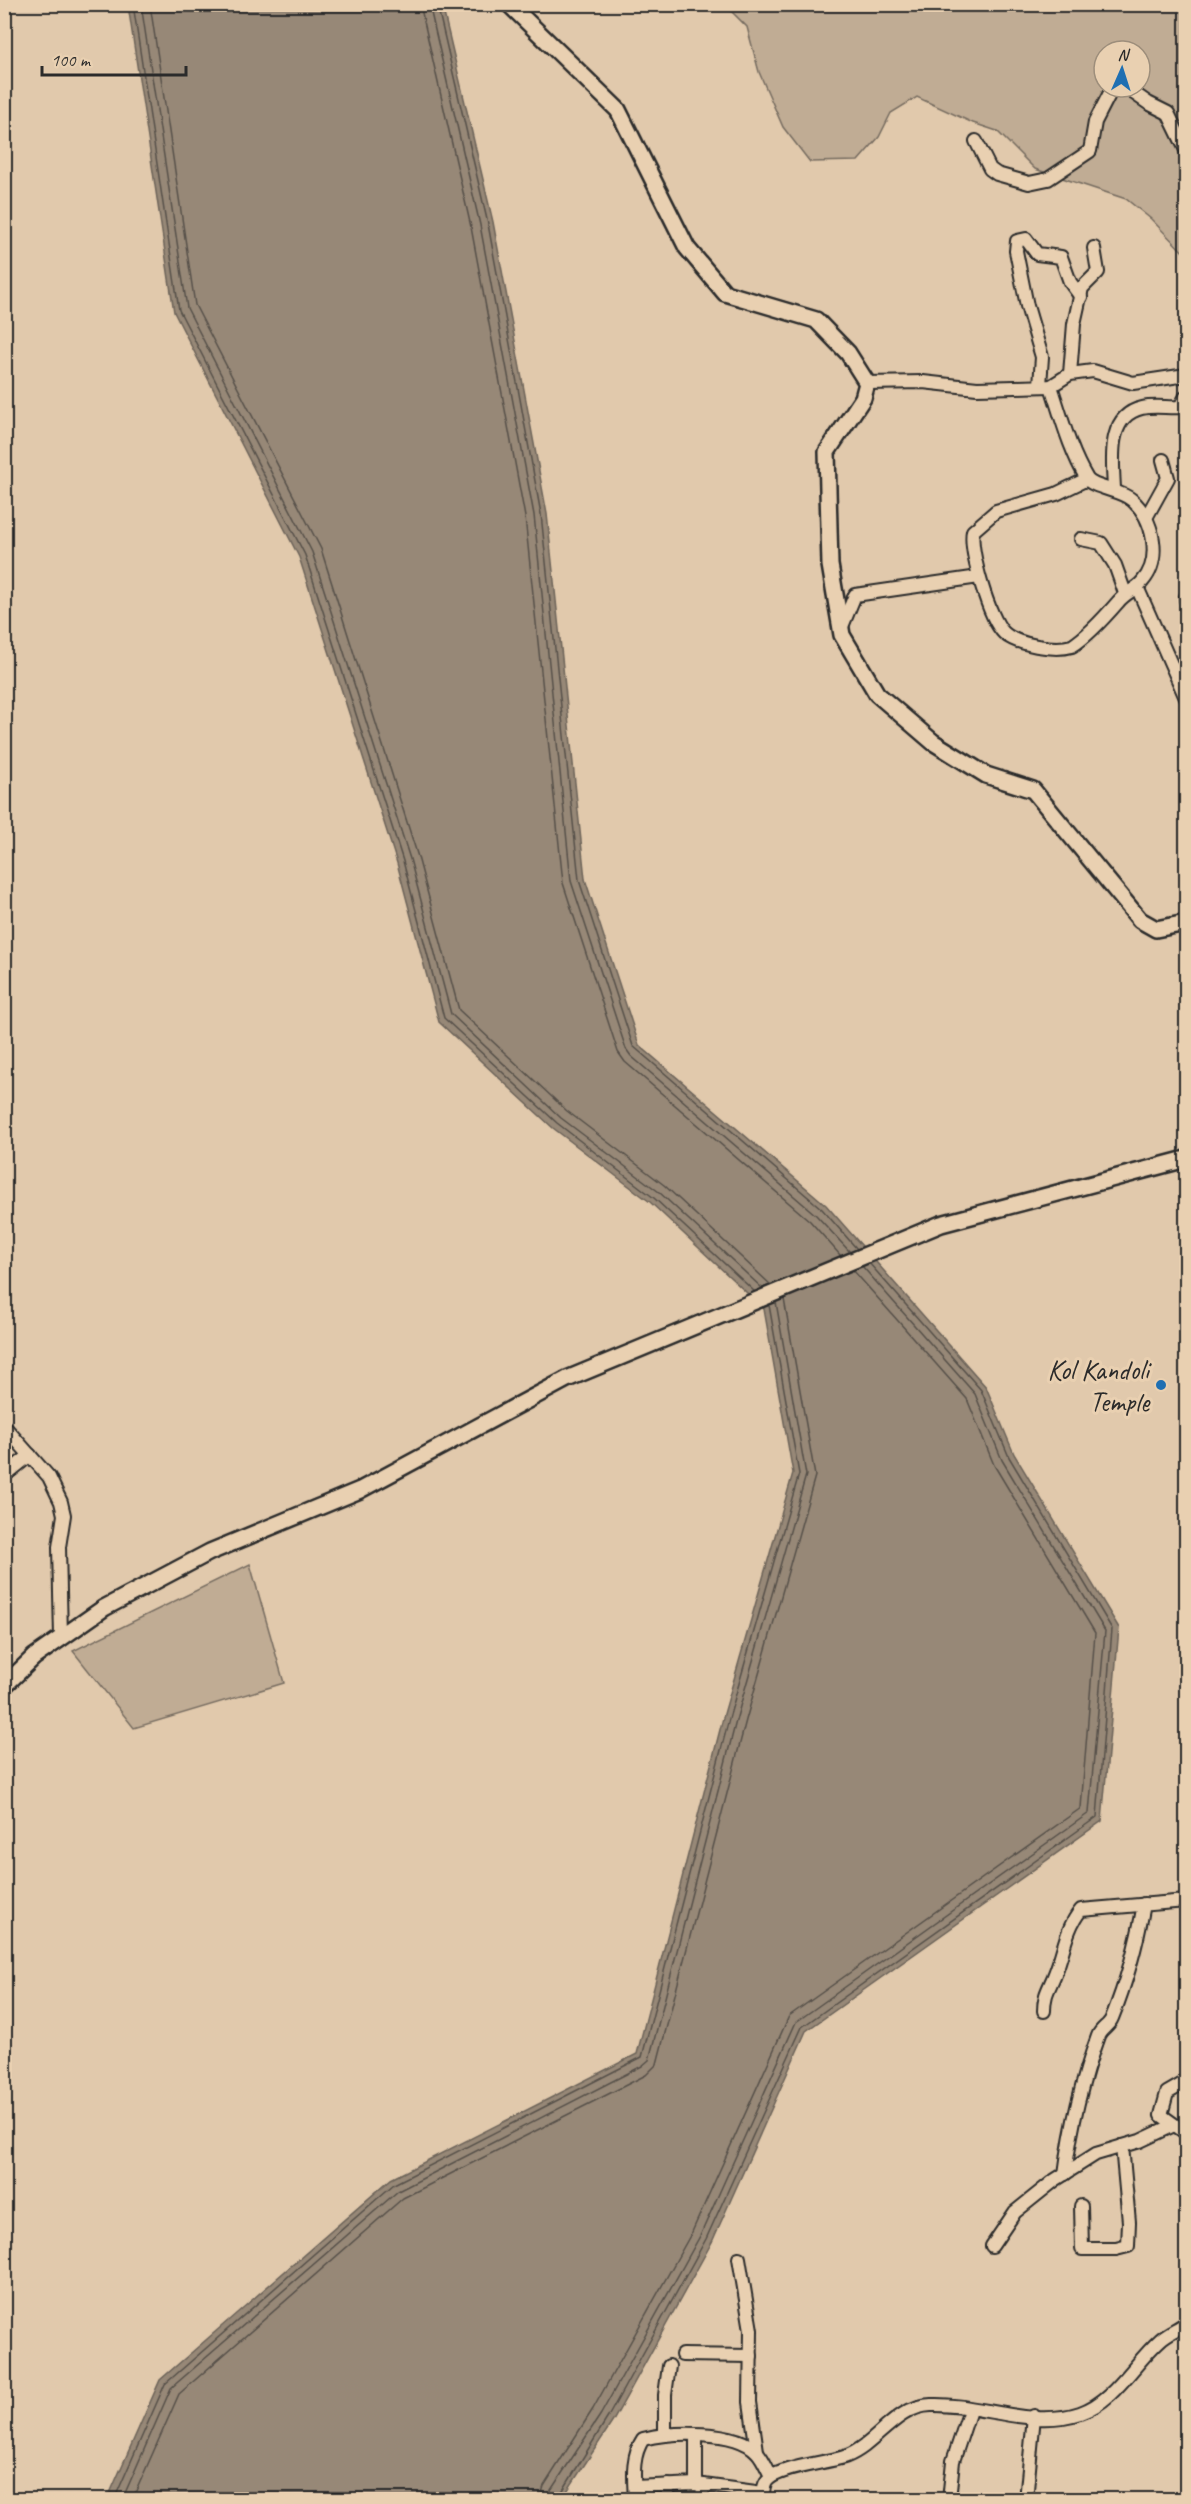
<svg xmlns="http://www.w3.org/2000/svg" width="1191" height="2504" font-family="Caveat,sans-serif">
  <rect width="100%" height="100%" fill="#e1c9ac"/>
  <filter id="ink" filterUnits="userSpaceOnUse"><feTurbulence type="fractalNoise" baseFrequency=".0167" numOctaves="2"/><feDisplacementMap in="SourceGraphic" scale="12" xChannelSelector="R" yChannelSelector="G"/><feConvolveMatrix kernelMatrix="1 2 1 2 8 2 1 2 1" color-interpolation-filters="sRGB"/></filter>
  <g filter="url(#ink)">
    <!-- green -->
    <g fill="#c0ac94" stroke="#766c60" stroke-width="1.5" fill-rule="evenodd">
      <path d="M725,5h461v250l-35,-36 -25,-20 -91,-30 -38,-38 -24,-8 -56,-26 -26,16 -12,24 -21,24 -48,1 -27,-35 -24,-55 -12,-45zM1104,51h36v36h-36z"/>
      <path d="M250,1564l34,119 -150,45 -61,-77z"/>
    </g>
    <!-- water -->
    <path fill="#978877" stroke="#6c6359" stroke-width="1.5" d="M128,5h314l51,217 54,292 38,365 54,166 187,160 160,182 28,67 105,174 -17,193 -296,210 -94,211 -99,179 -51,78 -455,1 53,-120 231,-201 246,-125 87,-340 69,-241 -29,-164 -114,-107 -97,-74 -114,-106 -42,-159 -98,-306 -125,-245z"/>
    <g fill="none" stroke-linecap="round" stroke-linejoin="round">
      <!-- shore -->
      <g stroke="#565049" stroke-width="1.5">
        <path d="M133,4l46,306 126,245 98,306 41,157 113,105 97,75 101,94"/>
        <path d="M141,4l46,304 125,244 98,307 41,155 110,104 98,74 103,96"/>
        <path d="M150,4l45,301 126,244 97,308 41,153 108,101 97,74 107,100"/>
        <path d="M420,4l51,223 54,290 38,366 55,169 7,10 185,159 31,35"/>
        <path d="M429,4l51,221 54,290 37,366 55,168 5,7 185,159 34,37"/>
        <path d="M437,4l51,220 53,290 38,366 54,166 189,163 35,40"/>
        <path d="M114,2500l51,-116 229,-200 248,-127 88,-342 69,-241 -30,-169"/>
        <path d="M122,2500l49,-112 227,-197 244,-125 7,-6 88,-343 69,-242 -30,-173"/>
        <path d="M132,2500l47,-106 224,-196 243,-123 11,-11 89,-344 69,-244 -31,-177"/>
        <path d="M540,2500l4,-14 49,-77 99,-177 97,-216 292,-208 14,-175 -101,-168 -27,-66 -114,-129"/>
        <path d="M550,2500l1,-10 50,-76 99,-178 96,-214 293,-209 16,-182 -103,-171 -27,-66 -113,-128"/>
        <path d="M557,2500l51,-83 98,-178 96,-212 295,-210 15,-188 -103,-172 -28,-67 -112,-127"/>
      </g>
      <!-- minor casing -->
      <g stroke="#2b2b2b" stroke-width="16">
        <g id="minor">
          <path d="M1125,87l23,16 20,10 18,37"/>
          <path d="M976,141l14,28 7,5 32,9 19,-4 42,-28 5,-29 18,-35"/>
          <path d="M1070,374l4,-50 8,-36 16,-16 -4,-24"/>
          <path d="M867,383l56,-1 54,6 74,-2 19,-12 23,-3 40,12 53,-8"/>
          <path d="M1040,385l2,-28 -15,-51 -11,-55 1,-10 9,-2 11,15 24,3 9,25 11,15"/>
          <path d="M1051,386c10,30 19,65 36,93 6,9 34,11 45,21 21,18 31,59 10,82 -7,8 -17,11 -24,20 -13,15 -30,34 -46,44 -17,5 -55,-1 -68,-13 -15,-14 -35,-83 -31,-102l23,-20 60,-17 31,-15"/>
          <path d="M1114,489c-1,-28 -8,-73 28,-81 13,-3 26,0 38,-1l6,-11"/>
          <path d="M1147,516l21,-38 -5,-18"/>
          <path d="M1081,539l20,4 14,22 10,28"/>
          <path d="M1137,587l49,111"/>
          <path d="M1186,597v3"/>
          <path d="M841,629l14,-34 124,-18"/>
          <path d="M4,1426l45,51 12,25 3,13 -5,32 2,90"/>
          <path d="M4,1476l26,-21"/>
          <path d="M1044,2011c0,-19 6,-23 12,-40 8,-21 10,-43 25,-61l105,-9"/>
          <path d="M1186,2082l-19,11 -6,22 25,18"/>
          <path d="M1065,2174c6,-47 17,-94 33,-138 3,-8 11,-10 14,-18 15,-37 25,-75 32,-114"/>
          <path d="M1081,2206l1,43h34l12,-3 1,-24 -7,-76"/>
          <path d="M992,2246l23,-34 40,-32 41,-26 44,-13 34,-16"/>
          <path d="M739,2258l12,72 -1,72 7,49"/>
          <path d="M682,2355l69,1"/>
          <path d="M665,2435v-40l4,-29"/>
          <path d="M696,2435v49"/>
          <path d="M668,2485v15"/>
          <path d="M635,2487l61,-3 67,9"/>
          <path d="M635,2500c-1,-22 -4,-43 8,-61 28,-7 93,-10 114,13 6,6 10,17 14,24"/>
          <path d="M702,2500l1,-15"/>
          <path d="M762,2500c1,-6 1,-13 4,-18 9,-15 63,-19 81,-26 30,-12 49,-50 84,-51 48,-2 101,24 149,8 35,-12 53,-49 80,-73 7,-7 18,-11 26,-17"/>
          <path d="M949,2500l4,-39 17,-51"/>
          <path d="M1026,2500l8,-84"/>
        </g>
      </g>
      <!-- major casing -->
      <g stroke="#2b2b2b" stroke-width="20">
        <g id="major">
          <path d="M509,4l109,106 69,138 38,45 91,27 32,33 19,30 -4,15 -36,54 3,113 12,70 35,59 56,48 53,33 47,15 107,130 16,9 30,-6"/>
          <path d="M4,1686l30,-29 70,-49 106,-56 150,-62 207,-111 374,-155 245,-65"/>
        </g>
      </g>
      <!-- minor -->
      <use href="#minor" stroke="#e9d0b1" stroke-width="12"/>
      <!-- major -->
      <use href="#major" stroke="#e9d0b1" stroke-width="15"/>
    </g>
  </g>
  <!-- markers -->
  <circle fill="#1f6fb2" stroke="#e9d0b1" stroke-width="2" cx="1161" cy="1385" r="6"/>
  <g text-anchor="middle" stroke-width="6" stroke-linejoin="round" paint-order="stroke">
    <!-- poi labels -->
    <g font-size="28" fill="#2b2b2b" stroke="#e9d0b1" text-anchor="end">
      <text x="1149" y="1379">Kol Kandoli<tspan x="1149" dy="32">Temple</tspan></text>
    </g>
  </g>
  <!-- margin -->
  <rect width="1191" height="2504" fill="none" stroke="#e9d0b1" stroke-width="24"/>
  <rect x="12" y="12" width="1167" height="2480" fill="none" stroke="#2b2b2b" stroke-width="2" filter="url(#ink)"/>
  <!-- north arrow -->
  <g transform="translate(1122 69) rotate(3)"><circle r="28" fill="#e9d0b1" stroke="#9d8e7b" stroke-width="1.5"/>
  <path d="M0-4.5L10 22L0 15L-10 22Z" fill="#1f6fb2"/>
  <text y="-9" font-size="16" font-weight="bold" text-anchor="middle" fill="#2b2b2b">N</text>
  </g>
  <!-- scale -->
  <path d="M42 66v9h144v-9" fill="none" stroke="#2b2b2b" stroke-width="3"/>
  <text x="51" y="66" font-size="18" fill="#2b2b2b" stroke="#e9d0b1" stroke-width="4.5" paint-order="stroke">100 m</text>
</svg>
